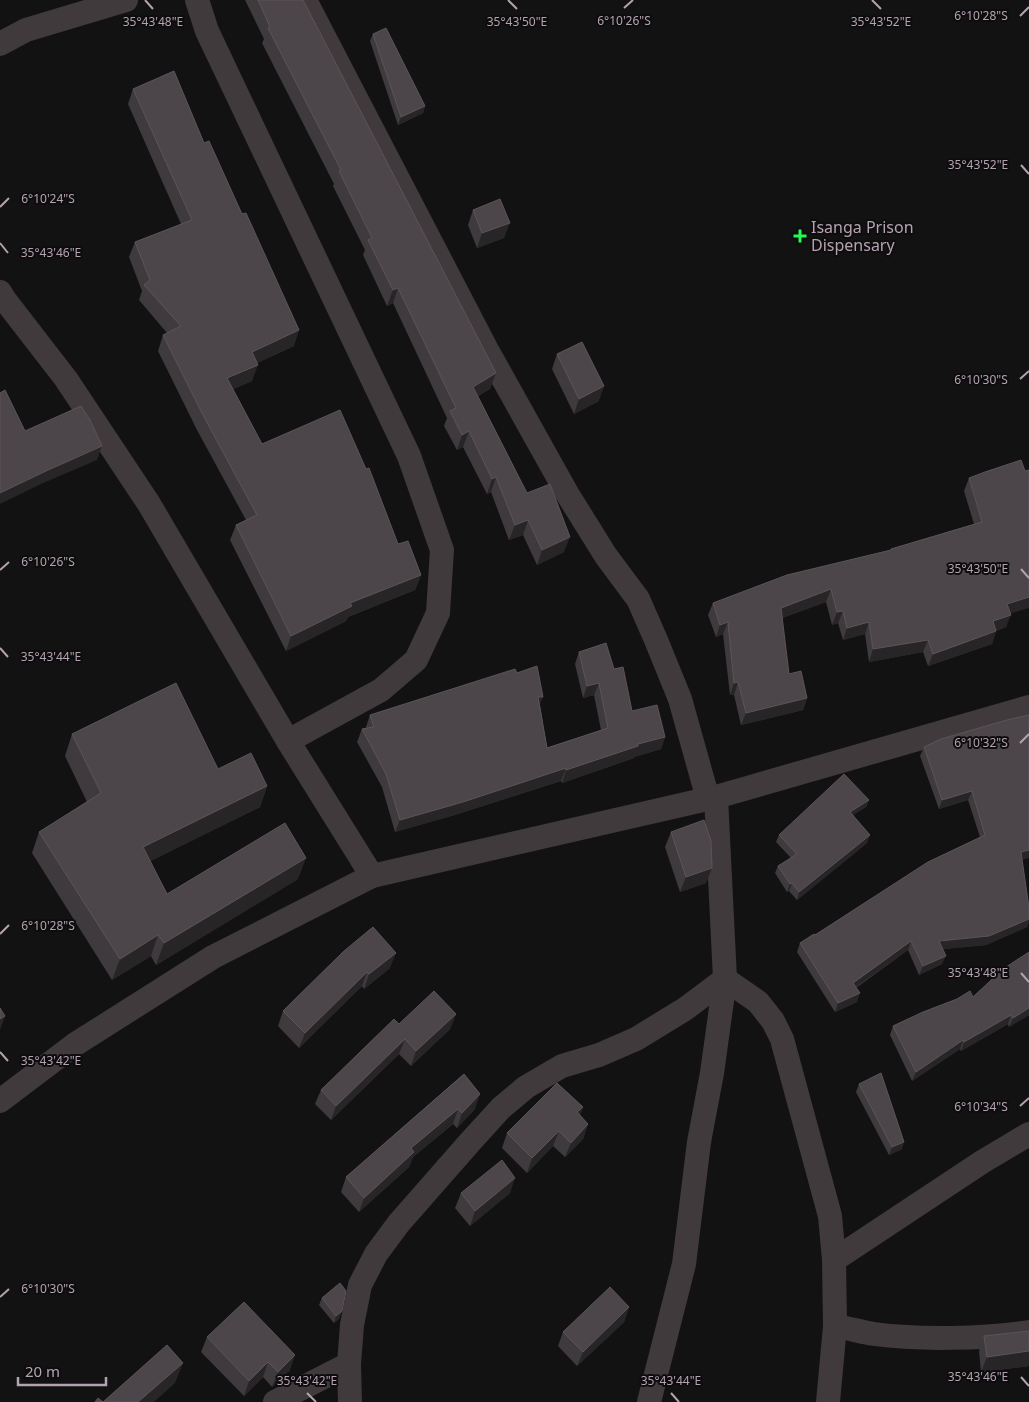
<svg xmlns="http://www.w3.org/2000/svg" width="1029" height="1402" font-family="'Noto Sans',sans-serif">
  <rect width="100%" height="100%" fill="#131213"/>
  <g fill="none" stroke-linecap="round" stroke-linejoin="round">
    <!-- minor -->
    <g stroke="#403a3d" stroke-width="24">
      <path d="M197,0l10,31 202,425 33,94 -4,63 -22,47 -35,30 -93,51"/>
      <path d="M305,0l182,350 81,145 38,61 32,43 18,41 24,59 28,100"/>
      <path d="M0,44l26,-14 100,-30"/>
      <path d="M0,292l5,8 61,79 83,125 139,237 84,135"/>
      <path d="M0,1101l74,-56 139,-88 159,-81 344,-79 313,-90"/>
      <path d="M834,1260l148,-98 47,-28"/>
      <path d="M835,1326c13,2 26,6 39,8 45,6 110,5 155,-2"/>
      <path d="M275,1402l74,-38"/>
      <path d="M350,1402l-1,-38 3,-39 8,-40 16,-31 23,-31 71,-81 31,-34 25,-21 36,-21 37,-11 37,-16 49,-30 40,-30 33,23 15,19 9,18 48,177 4,44 1,66 -7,76"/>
      <path d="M649,1402l35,-138 15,-122 13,-69 13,-94 -9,-182"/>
    </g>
  </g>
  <!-- wall -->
  <g fill="#3f3a3d">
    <path d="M245,0h58l193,373 -6,16 -12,7 49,97 37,59 -27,13 -14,-30 -14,5 -18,-48 -4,2 -24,-47 -6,3 -13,-24 3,-8 -54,-115 -6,3 -24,-51 2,-5 -32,-64 1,-2 -72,-141 2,-4z"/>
    <path d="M373,34l52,72 -2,7 -25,12 -28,-84z"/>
    <path d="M133,89l71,54 90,203 -37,17 -5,18 -19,8 29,55 136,100 23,31 -6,15 -67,27 -2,4 -60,30 -56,-111 6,-15 10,-5 -49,-90 -39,-79 5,-16 4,-2 -28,-33 3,-9 -13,-34 6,-15 46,-18 -53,-120z"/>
    <path d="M473,210l31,28 -27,10 -9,-23z"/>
    <path d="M557,354l42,47 -25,13 -22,-45z"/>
    <path d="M969,478l41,136 -4,13 -10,4 -4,13 -64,22 -5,-14 -54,10 -4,-28 -22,6 -5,-17 -6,2 -6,-23 -44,16 7,56 18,24 -4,12 -62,15 -7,-30h-4l-7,-61 -7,3 -8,-22 5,-12 177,-52 1,-2 83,-25 -10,-33z"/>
    <path d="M579,652l35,17 18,42 33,26 -4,12 -27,8v1l-72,25 -1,-2 -103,33 -63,18 -13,-45 -25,-45 5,-13 4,-1v-1l4,-12 147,-42 23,32 7,43 54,-18 -7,-35 -11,3 -8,-34z"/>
    <path d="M72,734l146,35 49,17 -7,21 -110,54 17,33 131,-15 -142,86 -5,-9 -39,24 -80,-127 7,-21 48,-30 -22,-46z"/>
    <path d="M941,739l81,121 7,48v14l-2,5 -41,18 -43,4 -1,15 -23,11 -11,-25 -52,38 1,14 -22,10 -38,-60 3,-9 15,-8 165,-98 -12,-37 -29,9 -19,-53 4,-9z"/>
    <path d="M869,800l-3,7 -13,8 14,28 -70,57 -8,-9 -2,1 -12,-19 3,-7 13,-8 -15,-16 3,-7z"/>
    <path d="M671,832l35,51 -26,9 -15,-45z"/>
    <path d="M344,951l46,17 -26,21 -2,-3 -63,62 -21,-22 5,-15z"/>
    <path d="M973,997l56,18 -20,12 -1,-3 -47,27 -1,-2 -48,32 -22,-46 3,-9z"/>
    <path d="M456,1014l-6,15 -39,37 -12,-12 -68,66 -16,-16 6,-14 78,-66z"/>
    <path d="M464,1074l11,35 -18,19 -4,-4 -40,33 -4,10 -50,45 -18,-20 5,-15z"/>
    <path d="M859,1084l43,65 -13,6 -33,-63z"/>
    <path d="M583,1107l-3,8 8,9 -5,15 -18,18 -12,-11 -26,27 -25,-25 5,-15z"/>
    <path d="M461,1193h49l-40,33 -15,-18z"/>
    <path d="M322,1298l20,13 -3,8 -5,4 -15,-18z"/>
    <path d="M629,1307l-5,15 -47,44 -19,-20 5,-14z"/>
    <path d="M1029,1331v35l-48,6 -2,-21 5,-15z"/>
    <path d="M207,1337l83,33 -18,17 -9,-10 -19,19 -43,-44z"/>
  </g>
  <!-- shaded-wall -->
  <g fill="#282527">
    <path d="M425,106l-2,7 -25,12 3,-8z"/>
    <path d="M510,223l-6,15 -27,10 5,-15z"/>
    <path d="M398,288l-5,15 -6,3 6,-16z"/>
    <path d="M299,330l-5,16 -48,22 6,-16z"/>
    <path d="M258,365l-6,16 -30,13 5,-16z"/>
    <path d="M496,373l-6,16 -23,13 6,-15z"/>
    <path d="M604,386l-5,15 -25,13 5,-15z"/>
    <path d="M469,431l-6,16 -6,3 5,-15z"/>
    <path d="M102,446l-5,14 -56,24 -41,20v-11l46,-22z"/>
    <path d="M496,477l-5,15 -4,2 5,-15z"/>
    <path d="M528,520l-5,15 -14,5 6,-15z"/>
    <path d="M570,537l-6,15 -27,13 5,-15z"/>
    <path d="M421,575l-6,15 -67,27 -2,4 -60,30 5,-15 59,-33z"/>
    <path d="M831,589l-5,13 -50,18 5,-12z"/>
    <path d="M1029,597v11l-27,8 5,-12z"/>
    <path d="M843,611l-5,12 -6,2 5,-13z"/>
    <path d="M1011,615l-5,12 -18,7 5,-13z"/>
    <path d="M728,622l-5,12 -7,3 4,-12z"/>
    <path d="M869,622l-4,12 -22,6 4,-12z"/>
    <path d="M996,631l-4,13 -64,22 5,-12z"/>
    <path d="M928,640l-5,12 -54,10 4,-13z"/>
    <path d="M738,682l-4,13h-4l4,-12z"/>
    <path d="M599,683l-5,12 -11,3 4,-12z"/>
    <path d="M538,697h5l-5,12z"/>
    <path d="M807,698l-4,12 -62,15 5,-12z"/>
    <path d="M665,737l-4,12 -27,8v1l-72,25 4,-13 72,-26z"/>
    <path d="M566,768l-5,13 -103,33 -63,18 5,-12z"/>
    <path d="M267,786l-7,21 -125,62 8,-22z"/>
    <path d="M972,791l-4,9 -29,9 3,-9z"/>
    <path d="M869,800l-3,7 -19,12 3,-7z"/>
    <path d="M870,835l-3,8 -70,57 2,-8z"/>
    <path d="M1029,850v8l-11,3 3,-9z"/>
    <path d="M306,858l-8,21 -142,86 8,-22z"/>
    <path d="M712,868l-6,15 -26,9 6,-15z"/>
    <path d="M792,883l-3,8 -2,1 3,-8z"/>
    <path d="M1029,919v3l-2,5 -41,18 -50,5 3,-9z"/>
    <path d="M158,935l-7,21 -39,24 8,-21z"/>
    <path d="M911,941l-3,9 -59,42 4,-9z"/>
    <path d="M396,953l-6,15 -26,21 5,-15z"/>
    <path d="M946,956l-4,8 -23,11 4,-9z"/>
    <path d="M367,972l-5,14 -63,62 6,-15z"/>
    <path d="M860,993l-3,9 -22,10 3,-9z"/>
    <path d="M1029,1008v7l-20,12 4,-9z"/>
    <path d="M456,1014l-6,15 -39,37 5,-15z"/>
    <path d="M1011,1015l-3,9 -47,27 3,-9z"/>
    <path d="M5,1016l-5,14v-11z"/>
    <path d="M405,1039l-6,15 -68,66 5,-14z"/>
    <path d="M963,1040l-3,9 -48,32 4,-9z"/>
    <path d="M480,1094l-5,15 -18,19 5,-15z"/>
    <path d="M583,1107l-6,15v-10z"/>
    <path d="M458,1109l-5,15 -40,33 -4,10 -50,45 5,-14 47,-50z"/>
    <path d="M588,1124l-5,15 -18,18 6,-14z"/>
    <path d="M559,1131l-6,15 -26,27 5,-15z"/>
    <path d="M904,1142l-2,7 -13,6 3,-8z"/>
    <path d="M515,1178l-5,15 -40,33 5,-15z"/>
    <path d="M629,1307l-5,15 -47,44 6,-14z"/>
    <path d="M342,1311l-3,8 -5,4 2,-7z"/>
    <path d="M1029,1351v15l-48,6 6,-15z"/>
    <path d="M295,1355l-5,15 -18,17 6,-15z"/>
    <path d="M268,1362l-5,15 -19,19 5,-15z"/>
    <path d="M183,1363l-8,20 -21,19h-16z"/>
  </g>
  <!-- building -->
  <g fill="#4c4549" stroke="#5c545a">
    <path d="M258,0h45l193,373 -23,14 54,106 23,-9 20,53 -28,13 -14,-30 -13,5 -19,-48 -4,2 -23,-48 -7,4 -12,-24 6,-3 -58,-120 -5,2 -25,-50 4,-2 -33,-67 2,-1 -73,-142 2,-1z"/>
    <path d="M386,28l39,78 -24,11 -28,-83z"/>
    <path d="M174,71l30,72 5,-2 33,73 4,-1 53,117 -47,22 6,13 -31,13 35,66 78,-34 26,59 3,-1 29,76 10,-3 13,34 -71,28 2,3 -61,30 -55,-111 21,-10 -54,-100 -40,-80 18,-9 -37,-41 6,-5 -15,-38 57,-22 -59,-131z"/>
    <path d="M500,199l10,24 -28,10 -9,-23z"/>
    <path d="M582,342l22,44 -25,13 -22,-45z"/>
    <path d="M5,390l20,41 56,-25 9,14 12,26 -56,25 -46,22v-100z"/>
    <path d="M1021,460l4,11 4,-1v127l-22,7 4,11 -18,6 3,10 -63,23 -5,-14 -55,9 -4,-27 -22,6 -4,-17 -6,1 -6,-23 -50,19 8,66 12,-3 6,27 -61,15 -8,-31 -4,1 -6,-61 -8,3 -7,-22 74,-28 104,-25v-1l91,-27 -13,-44 16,-6z"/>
    <path d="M606,643l8,26 9,-2 9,44 25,-6 8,32 -27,7v2l-72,24v-2l-103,34 -63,18 -14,-46 -24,-45 12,-2 -4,-12 145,-46 2,4 20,-7 6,31h-5l9,51 61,-20 -9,-45 -12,3 -8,-34z"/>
    <path d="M176,683l42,86 33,-16 16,33 -124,61 24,47 118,-71 21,35 -142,85 -6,-8 -38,24 -81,-127 62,-39 -29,-59z"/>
    <path d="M1029,715v135l-8,2 8,56v11l-40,17 -50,5 7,15 -23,10 -12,-25 -58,42 7,10 -22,10 -38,-60 14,-9 1,1 113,-73 57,-27 -13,-44 -30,9 -18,-53 17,-8 66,-19z"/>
    <path d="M844,774l25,26 -19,12 20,23 -71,57 -7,-9 -2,1 -12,-18 19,-12 -18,-19z"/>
    <path d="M704,820l7,21 1,27 -26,9 -15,-45z"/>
    <path d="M373,927l23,26 -27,21 -2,-2 -62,61 -22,-22 61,-60z"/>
    <path d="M1029,952v56l-16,10 -2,-3 -47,27 -1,-2 -47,32 -23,-46 30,-14 34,-13 13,-8 3,6 30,-28z"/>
    <path d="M434,991l22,23 -40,37 -11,-12 -69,67 -15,-16 73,-71 5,5z"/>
    <path d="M0,1008l5,8 -5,3z"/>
    <path d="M881,1073l23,69 -12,5 -33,-63z"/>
    <path d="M464,1074l16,20 -18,19 -4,-4 -47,39 3,4 -50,46 -18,-21z"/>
    <path d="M557,1083l26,24 -6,5 11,12 -17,19 -12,-12 -27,27 -25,-25z"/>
    <path d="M502,1160l13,18 -40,33 -14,-18z"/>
    <path d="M340,1283l6,8 -4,20 -6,5 -14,-18z"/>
    <path d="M610,1287l19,20 -46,45 -20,-20z"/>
    <path d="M244,1302l51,53 -17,17 -10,-10 -19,19 -42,-44z"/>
    <path d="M1029,1331v20l-42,6 -3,-21z"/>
    <path d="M167,1345l16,18 -45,39h-43l3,-4 5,4z"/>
  </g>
  <!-- ticks -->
  <path fill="none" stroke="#b5a2b1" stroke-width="2" d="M145,0l8,9M508,0l9,9M872,0l9,9M624,8l9,-8M1020,16l9,-9M1021,165l8,9M0,207l9,-9M0,243l8,10M1020,379l9,-8M1021,569l8,9M0,570l9,-8M0,648l8,9M1020,743l9,-9M0,934l9,-9M1021,973l8,9M0,1052l8,9M1020,1106l9,-8M0,1297l9,-8M1021,1377l8,9M307,1393l9,9M671,1393l8,9"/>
  <!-- markers -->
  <path fill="#23fb4f" stroke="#0e0d0e" stroke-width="2" d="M797.5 228.5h5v5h5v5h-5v5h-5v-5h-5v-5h5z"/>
  <g text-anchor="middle" stroke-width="4" stroke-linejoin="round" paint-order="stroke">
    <!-- poi labels -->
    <g font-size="16" fill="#b5a2b1" stroke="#0e0d0e" text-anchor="start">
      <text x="811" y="233">Isanga Prison<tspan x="811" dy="18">Dispensary</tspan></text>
    </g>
  </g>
  <g font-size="12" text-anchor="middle" fill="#b5a2b1" stroke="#0e0d0e" stroke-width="4" stroke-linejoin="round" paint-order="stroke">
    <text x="981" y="20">6°10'28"S</text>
    <text x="624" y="25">6°10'26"S</text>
    <text x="153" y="26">35°43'48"E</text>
    <text x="517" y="26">35°43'50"E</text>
    <text x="881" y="26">35°43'52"E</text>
    <text x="978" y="169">35°43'52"E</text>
    <text x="48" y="203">6°10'24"S</text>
    <text x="51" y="257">35°43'46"E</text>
    <text x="981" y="384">6°10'30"S</text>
    <text x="48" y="566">6°10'26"S</text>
    <text x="978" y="573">35°43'50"E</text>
    <text x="51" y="661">35°43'44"E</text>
    <text x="981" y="747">6°10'32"S</text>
    <text x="48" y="930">6°10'28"S</text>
    <text x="978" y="977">35°43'48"E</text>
    <text x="51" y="1065">35°43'42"E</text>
    <text x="981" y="1111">6°10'34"S</text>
    <text x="48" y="1293">6°10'30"S</text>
    <text x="978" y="1381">35°43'46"E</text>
    <text x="307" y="1385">35°43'42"E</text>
    <text x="671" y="1385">35°43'44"E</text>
  </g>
  <!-- scale -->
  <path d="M18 1377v8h88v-8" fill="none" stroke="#b5a2b1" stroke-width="2.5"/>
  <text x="25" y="1377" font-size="15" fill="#b5a2b1" stroke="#0e0d0e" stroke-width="4" paint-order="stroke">20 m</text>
</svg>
